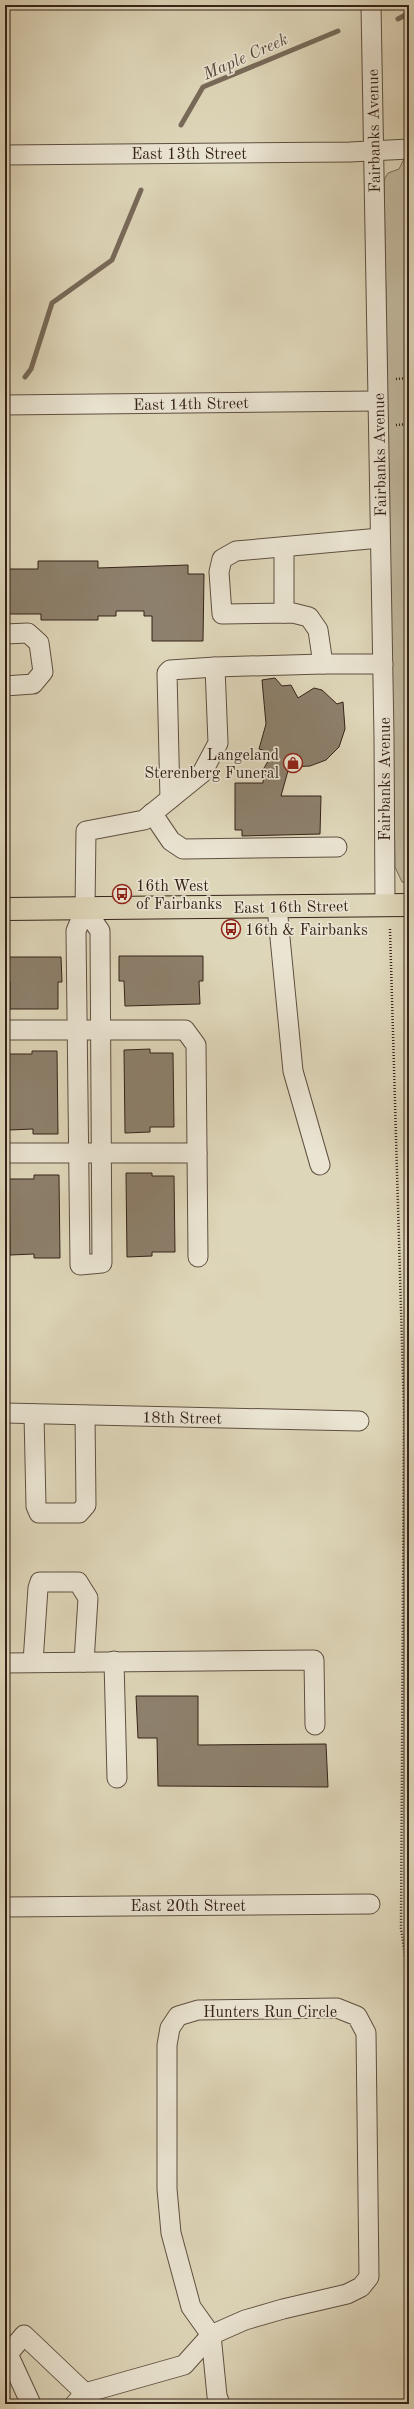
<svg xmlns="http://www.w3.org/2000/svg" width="414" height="2409" font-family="'Old Standard TT',serif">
  <rect width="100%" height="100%" fill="#ded6b9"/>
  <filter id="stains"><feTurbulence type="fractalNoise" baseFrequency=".005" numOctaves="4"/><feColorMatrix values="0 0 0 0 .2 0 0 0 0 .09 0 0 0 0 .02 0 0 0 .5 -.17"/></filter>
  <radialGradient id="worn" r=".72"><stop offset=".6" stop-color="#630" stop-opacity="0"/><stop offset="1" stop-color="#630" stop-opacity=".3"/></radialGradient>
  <!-- green -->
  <g fill="#c1b89e" stroke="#7b6e5c">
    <path d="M405,157h4v727l-7,-2 -7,-15 -11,-687 4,-7 11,-4z"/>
    <path d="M407,927h2v142z"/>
  </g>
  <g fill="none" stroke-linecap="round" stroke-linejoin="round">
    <!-- stream -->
    <g stroke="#786a59" stroke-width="5">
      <path d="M398,19l11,-6"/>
      <path d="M181,125l22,-38 135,-56"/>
      <path d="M25,377l6,-8 21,-66 60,-43 29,-70"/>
    </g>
  </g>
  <!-- building -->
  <g fill="#8d806c" stroke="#352319">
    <path d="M38,561h60v7l90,-3v9h16l-1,67h-51v-25h-8v-5h-28v5h-18v4h-57v-6h-36v-45h33z"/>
    <path d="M275,678l7,8 9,-1 7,13 16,-10 8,2 15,14 6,-2 2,27 -6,18 -13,13 -16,6 -21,1 -8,29h40l-1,38 -78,2v-6h-7v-47h28l1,-15 9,-15 -14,-4 7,-25 -4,-44z"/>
    <path d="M119,956h84v25h-4l1,23 -75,2 -1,-25h-5z"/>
    <path d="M5,957h56l1,25h-4v27h-48v-27h-5z"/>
    <path d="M150,1049v4h23l1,74h-24v5l-25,1 -1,-83z"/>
    <path d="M32,1051h25l1,83h-25v-5l-24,1 -1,-76h24z"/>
    <path d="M126,1173h26v3h22l1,76h-23v4l-25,1z"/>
    <path d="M34,1175h25l1,83h-26v-4l-24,1 -1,-76h25z"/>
    <path d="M136,1696h62v49l128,-1 2,43 -170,-1 -1,-48h-19z"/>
  </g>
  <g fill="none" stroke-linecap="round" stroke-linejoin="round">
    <!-- minor casing -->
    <g stroke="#5f5041" stroke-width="21">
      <g id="minor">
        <path d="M371,5l13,731 1,169"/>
        <path d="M5,155l345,-3 59,-3"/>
        <path d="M5,405l372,-4"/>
        <path d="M380,538l-144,13 -14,8 -3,13 3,42 71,-1 16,4 9,13 5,34h60"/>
        <path d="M284,547v66"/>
        <path d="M5,634l23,-1 11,10 4,29 -10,12 -28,2"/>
        <path d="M170,799l-3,-126 3,-3 45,-3"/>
        <path d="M152,813l19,28 12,8 154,-2"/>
        <path d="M277,907l16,164 27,94"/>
        <path d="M85,909l15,22 2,332 -22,2 -4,-334 9,-22 1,-78 58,-11 58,-47 16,-30 -3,-76 108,-3"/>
        <path d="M5,1030h180l11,15 2,212"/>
        <path d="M5,1153h192"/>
        <path d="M5,1413l354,8"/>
        <path d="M34,1414l2,92 3,7h40l7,-8 -1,-90"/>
        <path d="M114,1661l3,117"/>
        <path d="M33,1662l5,-74 2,-6h38l10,16 -4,64"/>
        <path d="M5,1663l309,-3 1,65"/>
        <path d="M5,1907l365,-3"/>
        <path d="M337,2008l20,8 9,17 3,244 -8,10 -14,7 -64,15 -38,11 -34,15 -20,-28 -20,-74 -4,-44v-144l3,-17 8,-12 20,-6z"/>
        <path d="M211,2335l6,61 3,8"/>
        <path d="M85,2393l99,-28 27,-30"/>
        <path d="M31,2404l-23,-50 16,-19 61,58 -10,11"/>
      </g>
    </g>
    <!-- major casing -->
    <g stroke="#352319" stroke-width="24">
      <path id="major" d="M5,909l404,-4"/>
    </g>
    <!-- path -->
    <g stroke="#352319" stroke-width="2.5" stroke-dasharray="1 2" stroke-linecap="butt">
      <path d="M396,379l13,-1"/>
      <path d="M396,425l13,-1"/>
      <path d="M390,929l14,484 -3,515 5,35 3,3"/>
    </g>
    <!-- minor -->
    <use href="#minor" stroke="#eae4d2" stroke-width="19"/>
    <!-- major -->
    <use href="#major" stroke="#ded6b9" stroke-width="22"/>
  </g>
  <!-- icons -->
  <defs>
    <g id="shop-ring" transform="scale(1)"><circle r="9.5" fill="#eae4d2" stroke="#8f2418" stroke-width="1.5"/><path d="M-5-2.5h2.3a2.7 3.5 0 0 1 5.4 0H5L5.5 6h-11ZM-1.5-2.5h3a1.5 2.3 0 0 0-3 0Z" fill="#8f2418"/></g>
    <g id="bus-ring" transform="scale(1)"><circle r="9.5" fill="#eae4d2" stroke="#8f2418" stroke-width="1.5"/><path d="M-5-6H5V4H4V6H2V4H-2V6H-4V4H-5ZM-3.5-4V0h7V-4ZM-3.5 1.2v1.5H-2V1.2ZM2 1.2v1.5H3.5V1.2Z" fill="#8f2418"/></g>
  </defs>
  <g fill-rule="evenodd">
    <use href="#shop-ring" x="293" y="763"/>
    <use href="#bus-ring" x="122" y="894"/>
    <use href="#bus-ring" x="231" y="929"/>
  </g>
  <g text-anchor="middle" stroke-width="3.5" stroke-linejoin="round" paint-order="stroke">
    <!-- street labels -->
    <g font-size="16" fill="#352319" stroke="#eae4d2">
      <text transform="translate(373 131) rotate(-91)" y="6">Fairbanks Avenue</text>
      <text x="189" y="159">East 13th Street</text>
      <text transform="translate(191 403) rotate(-1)" y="6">East 14th Street</text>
      <text transform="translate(379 455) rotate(-91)" y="6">Fairbanks Avenue</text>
      <text transform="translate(384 779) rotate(-90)" y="6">Fairbanks Avenue</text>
      <text transform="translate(291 906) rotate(-1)" y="6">East 16th Street</text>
      <text transform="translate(182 1417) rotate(1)" y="6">18th Street</text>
      <text x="188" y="1911">East 20th Street</text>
      <text x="270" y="2017">Hunters Run Circle</text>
    </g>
    <!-- poi labels -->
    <g font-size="16" fill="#352319" stroke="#eae4d2" text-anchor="start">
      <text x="279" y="760" text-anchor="end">Langeland<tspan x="279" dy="18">Sterenberg Funeral</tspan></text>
      <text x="136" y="891">16th West<tspan x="136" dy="18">of Fairbanks</tspan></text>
      <text x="245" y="935">16th &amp; Fairbanks</text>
    </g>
    <!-- water labels -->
    <g font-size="17" font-style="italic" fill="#574639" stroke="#eae4d2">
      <text transform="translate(245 56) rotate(-24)" y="6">Maple Creek</text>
    </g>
  </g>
  <!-- margin -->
  <rect width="414" height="2409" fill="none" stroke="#ded6b9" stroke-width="20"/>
  <rect x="6" y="6" width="402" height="2397" fill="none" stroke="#352319" stroke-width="2"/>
  <rect x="10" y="10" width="394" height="2389" fill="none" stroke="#352319"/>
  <rect width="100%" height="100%" filter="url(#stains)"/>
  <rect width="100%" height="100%" fill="url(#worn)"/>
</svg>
